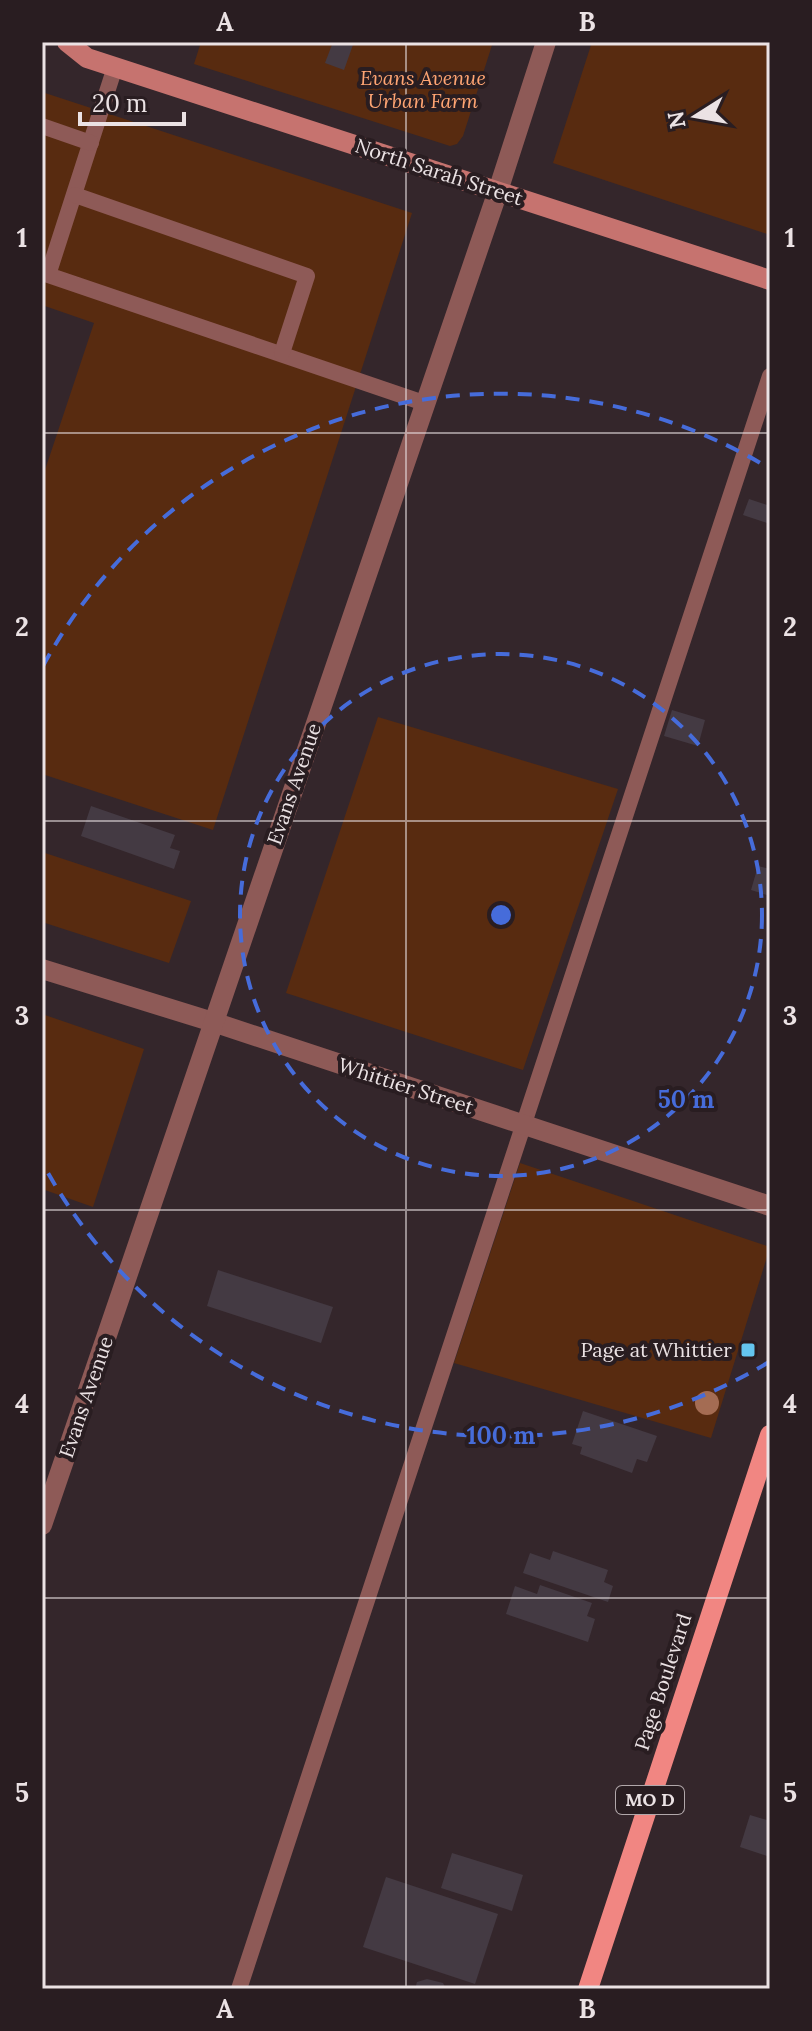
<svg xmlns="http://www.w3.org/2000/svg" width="812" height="2031" font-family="Lora,serif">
  <rect width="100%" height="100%" fill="#34262b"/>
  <!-- green -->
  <g fill="#582b10">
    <path d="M201,42h292l-30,94 -6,8 -7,2 -256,-82z"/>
    <path d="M592,42h178v193l-217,-72z"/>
    <path d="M42,92l370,121 -199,617 -171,-56v-295l52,-156 -52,-18z"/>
    <path d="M378,717l240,72 -95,281 -237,-77z"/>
    <path d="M42,852l149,49 -22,62 -127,-41z"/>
    <path d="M42,1014l102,35 -51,158 -51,-18z"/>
    <path d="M520,1163l250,84 -59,191 -257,-75z"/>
  </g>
  <!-- building -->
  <g fill="#443a43">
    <path d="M333,42h21l-10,28 -19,-7z"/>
    <path d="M749,499l21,7v18l-27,-9z"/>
    <path d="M672,710l33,10 -7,26 -34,-10z"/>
    <path d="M91,806l84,29 -5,13 10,3 -6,18 -93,-33z"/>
    <path d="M758,866l12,3v27l-19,-6z"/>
    <path d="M218,1270l115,37 -12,36 -114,-37z"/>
    <path d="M583,1411l74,25 -10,26 -10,-3 -5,14 -52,-19 2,-7 -10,-3z"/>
    <path d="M553,1551l55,19 -4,12 9,4 -5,16 -85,-29 7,-20 20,7z"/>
    <path d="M540,1585l52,18 -5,13 8,3 -7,23 -82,-28 9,-28 22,8z"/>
    <path d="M750,1815l20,6v36l-30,-10z"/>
    <path d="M452,1853l71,22 -11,36 -71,-23z"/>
    <path d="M386,1877l112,37 -23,70 -112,-37z"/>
    <path d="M427,1979l16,4 3,6h-31l2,-7z"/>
  </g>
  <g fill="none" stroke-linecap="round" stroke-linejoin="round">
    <!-- lane -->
    <g stroke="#8e5a57" stroke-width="16">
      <path d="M115,67l-67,208 376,128"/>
      <path d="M42,126l49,17"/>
      <path d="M75,195l232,81 -25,77"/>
      <path d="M239,1989l531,-1613"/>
    </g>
    <!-- street -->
    <g stroke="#8e5a57" stroke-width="20">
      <path d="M42,969l171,53 557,184"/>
      <path d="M42,1525l456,-1334 48,-149"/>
    </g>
    <!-- secondary -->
    <path stroke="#c6736f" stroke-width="20" d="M67,42l20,16 683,222"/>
    <!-- primary -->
    <path stroke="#f18682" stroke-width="20" d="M588,1989l182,-554"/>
  </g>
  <!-- trees -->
  <circle fill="#a46c53" cx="707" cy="1403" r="12"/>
  <!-- grid -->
  <path fill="none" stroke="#ebe2e4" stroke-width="2" stroke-opacity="0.55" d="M406,42v1947M42,433h728M42,821h728M42,1210h728M42,1598h728"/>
  <!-- distance rings -->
  <g fill="none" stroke="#466cda" stroke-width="4" stroke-dasharray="14 10">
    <circle cx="501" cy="915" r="261"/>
    <path d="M769 1362A521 521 0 0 1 43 1164M43 666A521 521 0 0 1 769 468"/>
  </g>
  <!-- markers -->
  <rect fill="#64c5ee" stroke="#291d21" stroke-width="3" x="740" y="1342" width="16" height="16" rx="4"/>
  <g text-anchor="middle" stroke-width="8" stroke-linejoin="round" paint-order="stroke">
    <!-- shield labels -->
    <rect fill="#291d21" stroke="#b1a7aa" stroke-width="2" x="616" y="1786" width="68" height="28" rx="6"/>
    <g font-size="18" font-weight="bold" fill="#ebe2e4">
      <text x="650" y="1806">MO D</text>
    </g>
    <!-- park labels -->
    <g font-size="20" font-style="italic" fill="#ffa573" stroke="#291d21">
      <text x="423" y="85">Evans Avenue<tspan x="423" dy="23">Urban Farm</tspan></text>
    </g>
    <!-- street labels -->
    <g font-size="20" fill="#ebe2e4" stroke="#291d21">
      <text transform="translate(439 172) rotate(18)" y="7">North Sarah Street</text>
      <text transform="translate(294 784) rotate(-71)" y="7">Evans Avenue</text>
      <text transform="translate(406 1086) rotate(18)" y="7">Whittier Street</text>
      <text transform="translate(86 1397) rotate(-71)" y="7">Evans Avenue</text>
      <text transform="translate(663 1682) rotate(-72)" y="7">Page Boulevard</text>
    </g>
    <!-- poi labels -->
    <g font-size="20" fill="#ebe2e4" stroke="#291d21" text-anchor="end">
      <text x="732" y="1357">Page at Whittier</text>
    </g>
  </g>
  <circle cx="501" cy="915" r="12" fill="#466cda" stroke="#291d21" stroke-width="4"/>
  <g font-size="24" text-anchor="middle" font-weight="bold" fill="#466cda" stroke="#291d21" stroke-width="8" stroke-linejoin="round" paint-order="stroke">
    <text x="686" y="1108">50 m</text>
    <text x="501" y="1444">100 m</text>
  </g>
  <!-- border -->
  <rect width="812" height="2031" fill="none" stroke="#291d21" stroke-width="88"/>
  <!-- north arrow -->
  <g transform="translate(696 116) rotate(259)" stroke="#291d21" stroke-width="6" paint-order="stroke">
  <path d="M0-6L14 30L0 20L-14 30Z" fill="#ebe2e4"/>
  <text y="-12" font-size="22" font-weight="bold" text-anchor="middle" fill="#ebe2e4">N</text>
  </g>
  <!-- scale -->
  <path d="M80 112v12h104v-12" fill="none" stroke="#ebe2e4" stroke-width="4"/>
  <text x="92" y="112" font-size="24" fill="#ebe2e4" stroke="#291d21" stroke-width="6" paint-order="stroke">20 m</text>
  <rect x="44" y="44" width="724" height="1943" fill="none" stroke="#ebe2e4" stroke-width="3"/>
  <g font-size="26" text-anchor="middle" font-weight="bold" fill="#ebe2e4">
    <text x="225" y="31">A</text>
    <text x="587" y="31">B</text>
    <text x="22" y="247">1</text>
    <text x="790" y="247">1</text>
    <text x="22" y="636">2</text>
    <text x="790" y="636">2</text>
    <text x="22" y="1025">3</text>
    <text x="790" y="1025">3</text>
    <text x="22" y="1413">4</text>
    <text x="790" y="1413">4</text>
    <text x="22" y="1802">5</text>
    <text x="790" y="1802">5</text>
    <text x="225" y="2018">A</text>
    <text x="587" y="2018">B</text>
  </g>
</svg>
